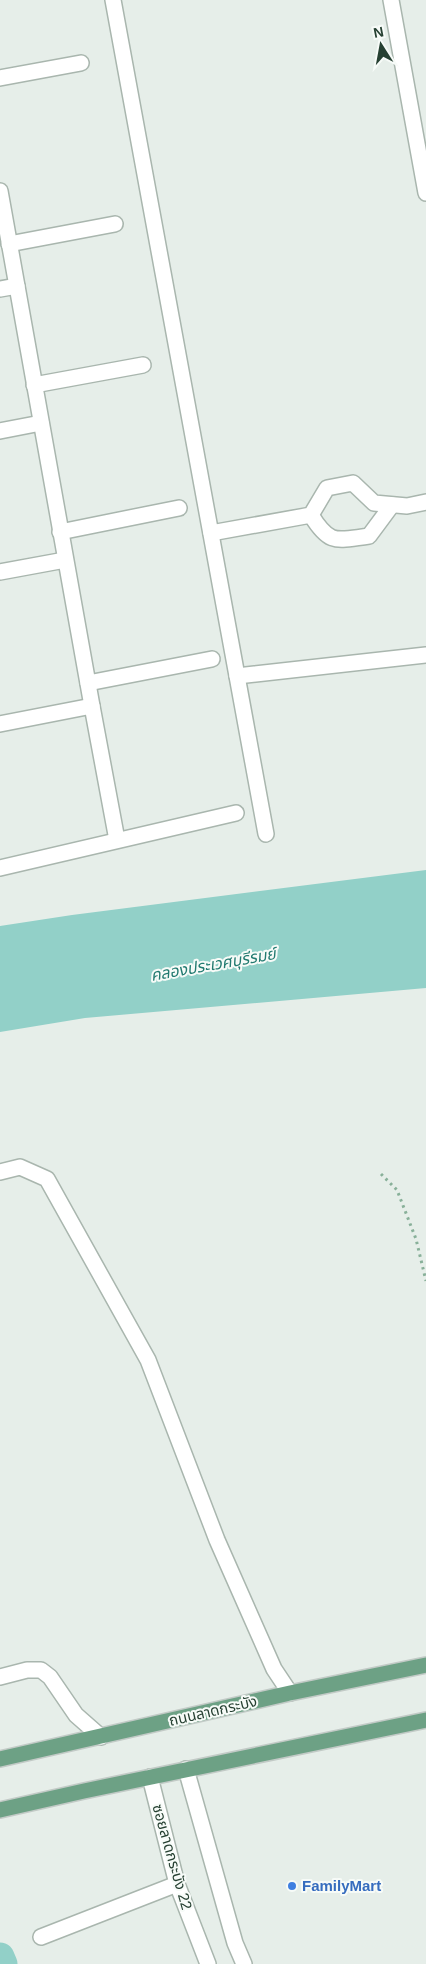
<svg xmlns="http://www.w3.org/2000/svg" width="426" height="1964" font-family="Arial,'Noto Sans Thai',sans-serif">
  <rect width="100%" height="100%" fill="#e6eee9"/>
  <!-- water -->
  <path fill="#92d0c8" d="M426,870v118l-341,30 -85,14v-106l72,-11z"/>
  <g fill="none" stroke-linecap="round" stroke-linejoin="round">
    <!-- canal -->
    <path stroke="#92d0c8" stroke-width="29" d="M0,1957l3,7"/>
    <!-- lane casing -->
    <g stroke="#a9b6ae" stroke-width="18">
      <g id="lane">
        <path d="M0,1172l20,-5 27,12 101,181 69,180 57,129 16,24"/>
        <path d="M0,1677l27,-7h14l9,7 26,38 25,22"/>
        <path d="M186,1769l49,174 9,21"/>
        <path d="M41,1937l136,-53"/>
      </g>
    </g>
    <!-- street casing -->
    <g stroke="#a9b6ae" stroke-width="18">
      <g id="street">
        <path d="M113,0l153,834"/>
        <path d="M391,0l35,193"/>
        <path d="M0,78l81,-15"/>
        <path d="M0,191l92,515 25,134"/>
        <path d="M9,244l106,-20"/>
        <path d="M0,289l17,-3"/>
        <path d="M34,385l109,-20"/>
        <path d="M0,431l41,-8"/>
        <path d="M311,515c19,31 26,25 58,21l23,-31"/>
        <path d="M60,532l119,-24"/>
        <path d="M211,533l100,-18 16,-27 26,-5 21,20 33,3 19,-4"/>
        <path d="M0,572l65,-12"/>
        <path d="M237,676l189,-21"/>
        <path d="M88,683l124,-24"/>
        <path d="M0,724l92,-18"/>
        <path d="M0,868l236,-55"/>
        <path d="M150,1777l27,107 31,80"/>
      </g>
    </g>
    <!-- primary casing -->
    <g stroke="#c2cac6" stroke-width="18">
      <g id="primary">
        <path d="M0,1759l290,-66 136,-28"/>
        <path d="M0,1810l84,-19 342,-71"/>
      </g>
    </g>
    <!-- path -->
    <path stroke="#88b099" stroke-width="3" stroke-dasharray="2.5 4" stroke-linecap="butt" d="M381,1174l16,16 19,49 10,42"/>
    <!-- lane -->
    <use href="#lane" stroke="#fff" stroke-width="15"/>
    <!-- street -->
    <use href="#street" stroke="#fff" stroke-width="15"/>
    <!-- primary -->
    <use href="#primary" stroke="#6da185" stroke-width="15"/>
  </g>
  <!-- markers -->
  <circle fill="#3f7fe0" stroke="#f7fbf8" stroke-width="2" cx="292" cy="1886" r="5"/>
  <g text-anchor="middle" stroke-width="4" stroke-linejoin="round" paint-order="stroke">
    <!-- street labels -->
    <g font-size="15" fill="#264032" stroke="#f7fbf8">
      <text transform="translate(213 1711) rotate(-13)" y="5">ถนนลาดกระบัง</text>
      <text transform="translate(172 1857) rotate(74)" y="5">ซอยลาดกระบัง 22</text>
    </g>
    <!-- shop labels -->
    <g font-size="15" font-weight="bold" fill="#366cbe" stroke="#f7fbf8" text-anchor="start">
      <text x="302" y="1891">FamilyMart</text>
    </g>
    <!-- water labels -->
    <g font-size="16" font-style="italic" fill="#227a70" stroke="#f7fbf8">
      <text transform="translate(213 964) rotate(-10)" y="6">คลองประเวศบุรีรมย์</text>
    </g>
  </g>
  <!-- north arrow -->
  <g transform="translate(381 45) rotate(349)" stroke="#f7fbf8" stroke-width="4" paint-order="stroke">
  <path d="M0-4L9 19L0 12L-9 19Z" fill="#264032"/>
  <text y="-8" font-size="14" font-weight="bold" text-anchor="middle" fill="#264032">N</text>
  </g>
</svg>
